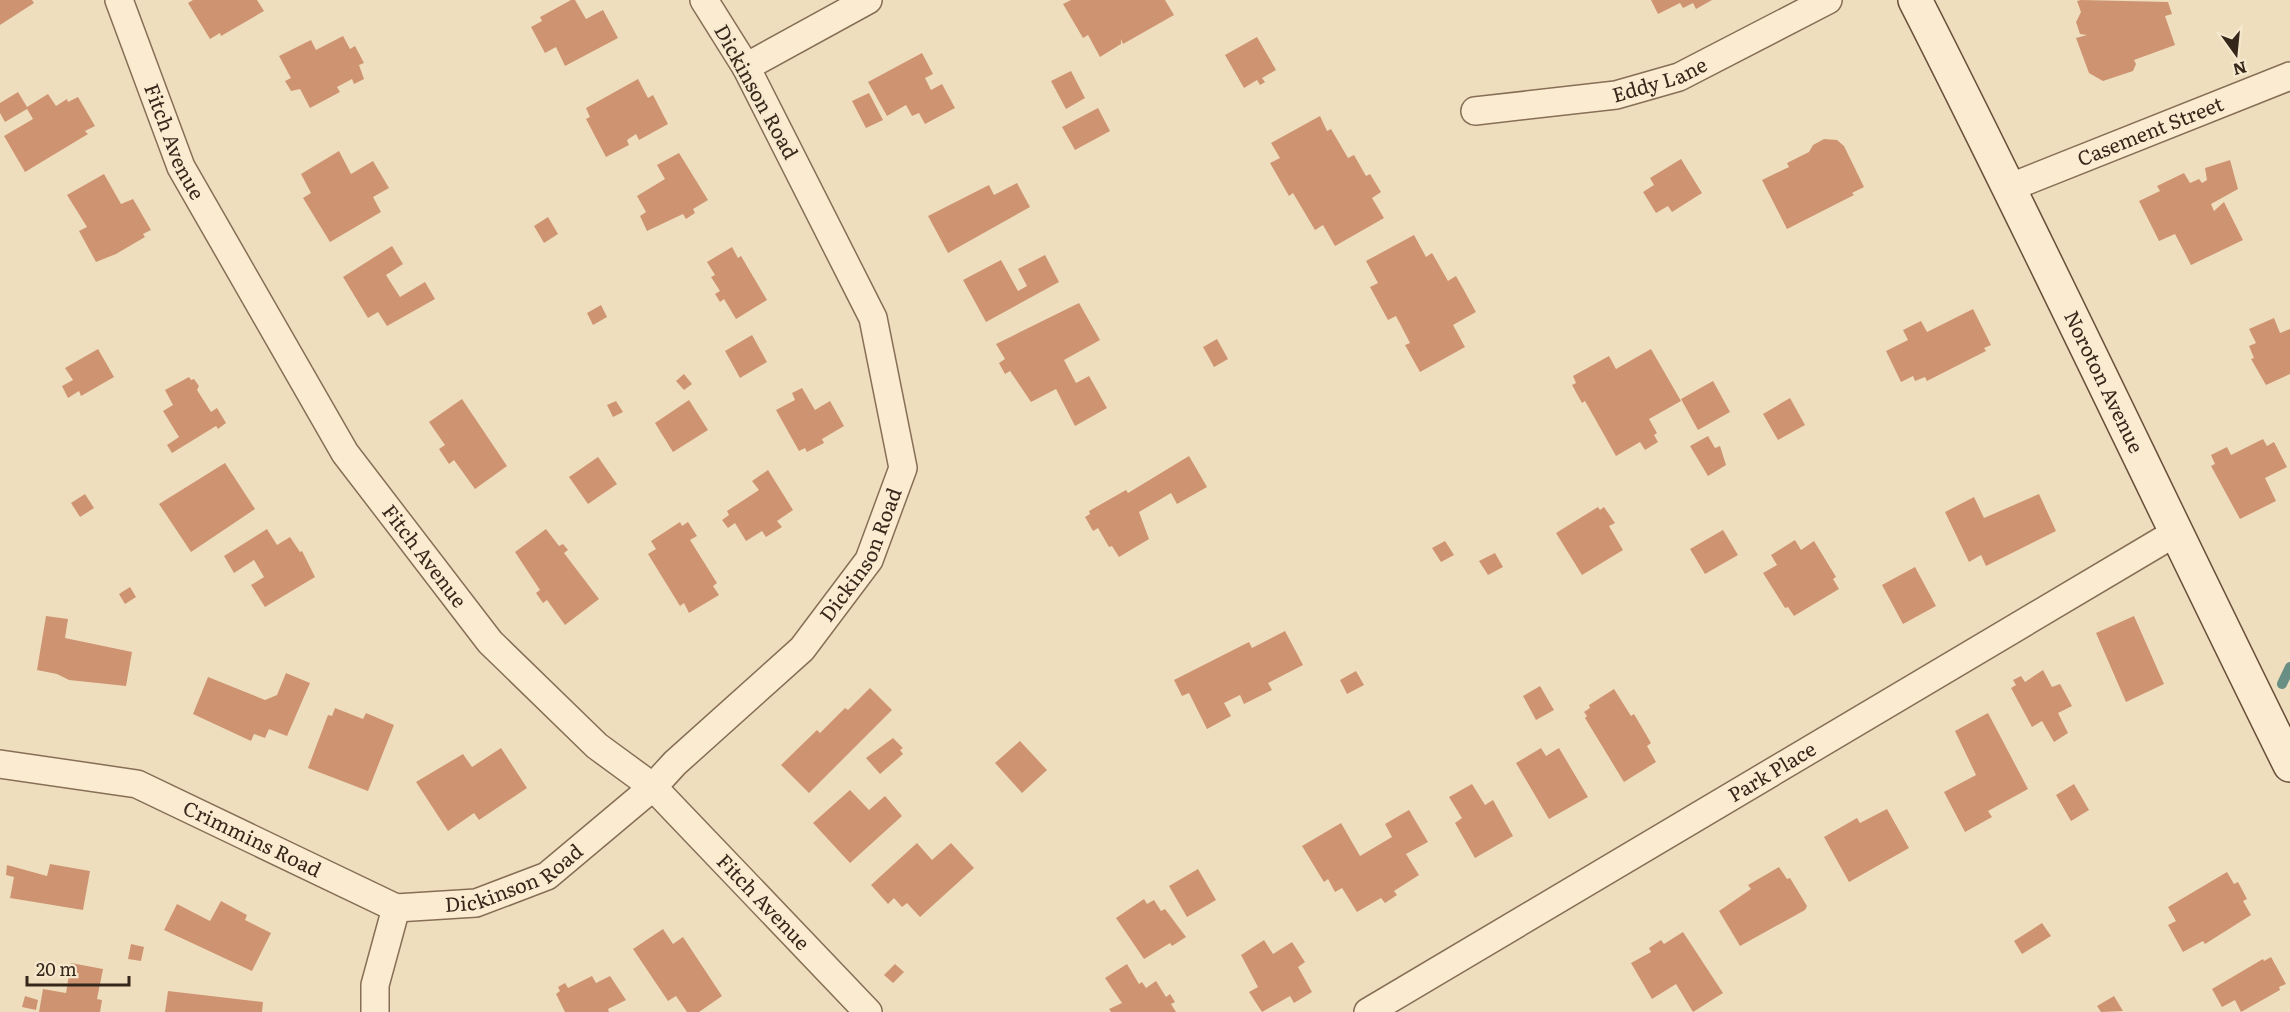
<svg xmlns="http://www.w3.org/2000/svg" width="2290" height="1012" font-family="Literata,serif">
  <rect width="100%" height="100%" fill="#efdebe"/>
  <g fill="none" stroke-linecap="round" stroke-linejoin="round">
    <!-- stream -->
    <path stroke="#698e83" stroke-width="10" d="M2282,684l8,-17"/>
  </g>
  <!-- building -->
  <g fill="#ce9472">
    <path d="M0,0h32l2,3 -34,22z"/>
    <path d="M193,0h64l7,11 -43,25 -1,-3 -10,6 -22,-36z"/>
    <path d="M571,0h4l11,19 17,-9 15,28 -53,28 -9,-19 -11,6 -14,-26 11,-6 -2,-4z"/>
    <path d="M1071,0h94l9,15 -51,29 -2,-5v5l-21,13 -12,-22 -5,3 -20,-34z"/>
    <path d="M1651,0h61l-16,9 -3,-6 -10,5 -3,-5 -22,11z"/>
    <path d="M2081,0l87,2 4,12 -7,2 10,29 -41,15 2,4 -3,7 -30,10 -14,-8 -13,-35 11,-3 -7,-1 -4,-12 5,-10 -4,-11z"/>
    <path d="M343,36l7,13 5,-3 9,17 -5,2 5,14 -10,5 -2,-5 -15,8 3,5 -30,16 -10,-19 -9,2 -6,-10 6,-3 -12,-22 32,-16 5,10z"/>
    <path d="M1257,37l19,33 -14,8 3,4 -5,3 -3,-5 -13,8 -19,-33z"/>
    <path d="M922,53l11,21 -8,4 6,12 11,-6 13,24 -30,16 -6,-11 -7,3 -6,-11 -19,11 -19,-34z"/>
    <path d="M1071,71l14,27 -19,11 -15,-28z"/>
    <path d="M638,79l10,19 5,-3 15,29 -29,16 -3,-6 -9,6 2,5 -23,12 -20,-38 4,-2 -4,-9z"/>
    <path d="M18,92l9,15 21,-13 8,12 11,-7 1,3 10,-5 17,29 -10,5 3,3 -63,38 -21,-36 29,-17 -6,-10 -22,13 -5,-9v-10z"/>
    <path d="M869,93l14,27 -17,8 -14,-27z"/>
    <path d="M1098,108l12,23 -35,19 -13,-23z"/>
    <path d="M1320,116l7,15 4,-2 17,29 6,-3 12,21 4,-2 11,18 -9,6 12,20 -49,28 -12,-21 -8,5 -22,-37 -4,3 -19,-33 10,-5 -9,-15z"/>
    <path d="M1824,139l13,1 7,6 20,41 -12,6 2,2 -67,34 -25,-49 27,-13 -2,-4 22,-11 4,-7z"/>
    <path d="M339,151l12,23 22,-13 16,27 -16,9 8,15 -51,30 -27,-44 8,-5 -10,-19z"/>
    <path d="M679,153l29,47 -15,9 2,4 -9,6 -3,-5 -36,17 -7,-15 6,-4 -9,-16 28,-17 -8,-14z"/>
    <path d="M1681,159l21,34 -30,19 -4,-6 -12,7 -13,-21 11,-7 -4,-7z"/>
    <path d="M2230,160l8,29 -27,15 3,7 10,-9 19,38 -52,25 -16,-31 -16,7 -20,-40 21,-10 -3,-5 27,-13 6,10 9,-4 3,4 5,-3 -2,-12z"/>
    <path d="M104,174l17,30 12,-5 18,31 -8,4 2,3 -29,17 -20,8 -17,-31 8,-4 -20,-32z"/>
    <path d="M1017,183l13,24 -82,46 -20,-37 61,-31 5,10z"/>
    <path d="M548,217l10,17 -14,9 -10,-17z"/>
    <path d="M1414,235l12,22 6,-4 16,28 8,-5 20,36 -23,13 12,22 -45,25 -15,-27 5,-2 -14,-27 -8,4 -18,-33 8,-4 -12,-22z"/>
    <path d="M392,246l11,18 -17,11 14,22 25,-15 10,17 -48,27 -9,-14 -10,6 -25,-41z"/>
    <path d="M732,247l6,11 3,-2 26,44 -31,19 -12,-20 -4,3 -5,-8 5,-3 -9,-14 4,-2 -8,-13z"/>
    <path d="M1045,255l14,27 -73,40 -23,-42 38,-20 17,31 9,-5 -9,-17z"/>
    <path d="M1079,303l21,37 -36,20 12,23 13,-7 18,32 -32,18 -19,-37 -25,13 -21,-31 -5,3 -6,-11 6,-4 -9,-15z"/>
    <path d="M601,305l6,12 -14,8 -6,-12z"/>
    <path d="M1973,309l18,36 -7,3 2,3 -59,30 -2,-4 -10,4 -2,-5 -12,6 -15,-31 22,-11 -5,-10 18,-9 6,11z"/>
    <path d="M2274,318l6,15 10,-4v45l-24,11 -15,-26 3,-1 -5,-12 7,-3 -7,-14z"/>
    <path d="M752,335l15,27 -27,16 -15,-27z"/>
    <path d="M1217,339l11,20 -14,8 -11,-20z"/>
    <path d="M98,349l16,28 -33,19 -2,-5 -11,7 -6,-12 11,-6 -8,-12z"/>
    <path d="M1651,349l30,52 -32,18 8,14 -3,2 4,7 -13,8 -5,-8 -24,14 -31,-55 -3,2 -10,-18 4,-2 -3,-7 36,-20 7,13z"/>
    <path d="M684,374l8,10 -8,6 -8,-9z"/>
    <path d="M189,377l2,3 3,-1 5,7 -2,4 14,22 6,-4 9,15 -8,6 -2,-3 -44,27 -5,-8 12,-8 -16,-26 10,-6 -8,-15z"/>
    <path d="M1713,381l17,31 -32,18 -17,-31z"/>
    <path d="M802,388l13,22 15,-9 14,25 -22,13 2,4 -17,9 -2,-4 -6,3 -23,-41 19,-10 -3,-7z"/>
    <path d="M1790,398l15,27 -27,15 -15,-26z"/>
    <path d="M462,399l45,67 -32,23 -21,-29 -5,4 -10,-15 6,-4 -16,-23z"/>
    <path d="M689,400l19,30 -35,22 -18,-29z"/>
    <path d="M616,401l7,11 -10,5 -6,-12z"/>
    <path d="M1708,436l7,12 5,-2 6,19 -18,11 -18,-30z"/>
    <path d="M2263,439l4,7 7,-4 13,25 -22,11 11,23 -36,18 -29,-53 4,-2 -4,-9 16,-8 4,8z"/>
    <path d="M1189,456l18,31 -30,17 -6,-11 -32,19 10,27 -30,18 -7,-11 -3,1 -11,-19 -5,3 -8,-14 5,-3 -1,-3 37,-21 2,3z"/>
    <path d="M598,457l19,27 -29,20 -19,-27z"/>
    <path d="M225,463l30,46 -64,43 -32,-48z"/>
    <path d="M768,470l25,40 -16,11 5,6 -16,10 -4,-6 -16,10 -11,-18 -7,5 -6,-8 7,-5 -2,-4 32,-21 -7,-9z"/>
    <path d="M85,494l9,14 -14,9 -9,-14z"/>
    <path d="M2039,494l17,37 -70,35 -5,-11 -12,7 -24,-50 29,-15 10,21z"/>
    <path d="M1598,507l2,3 4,-3 11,16 -6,3 14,24 -41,25 -26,-42z"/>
    <path d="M680,522l2,4 6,-4 9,14 -7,4 27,43 -4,3 6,9 -30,18 -5,-10 -4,3 -32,-52 8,-5 -5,-8z"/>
    <path d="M267,529l10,16 13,-8 10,15 2,-1 13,26 -50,30 -14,-22 13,-8 -10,-17 -20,13 -10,-17z"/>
    <path d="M546,529l13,17 4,-2 5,6 -4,3 35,46 -34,26 -18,-25 -4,3 -7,-10 4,-3 -25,-38z"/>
    <path d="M1723,530l15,25 -33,19 -15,-25z"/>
    <path d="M1795,540l6,10 13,-9 22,36 -3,2 6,10 -45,27 -6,-9 -3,1 -22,-35 14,-8 -6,-10z"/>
    <path d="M1445,541l9,14 -13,7 -9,-14z"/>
    <path d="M1495,553l8,14 -15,8 -9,-14z"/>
    <path d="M1915,567l21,39 -33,18 -21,-39z"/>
    <path d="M130,587l6,10 -11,7 -6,-10z"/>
    <path d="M46,616l22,3 -3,19 67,14 -6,34 -57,-6 -12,-6 -20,-4z"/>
    <path d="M2134,616l30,68 -38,18 -30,-69z"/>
    <path d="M1285,631l18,34 -35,18 4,7 -28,14 -4,-9 -16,8 7,13 -24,13 -18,-36 -7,3 -8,-16 75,-38 3,6z"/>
    <path d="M2043,670l9,17 8,-3 12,22 -14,7 10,20 -14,9 -12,-21 -10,6 -21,-39 5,-3 -3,-5 8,-4 4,6z"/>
    <path d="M1356,671l8,14 -17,9 -7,-14z"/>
    <path d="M286,673l24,10 -23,53 -18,-7 -4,9 -11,-4 -3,7 -58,-27 15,-37 57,23 12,-5z"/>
    <path d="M1540,686l14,24 -18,10 -13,-24z"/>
    <path d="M870,688l22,22 -83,83 -28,-28 36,-35 3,3 25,-25 3,2z"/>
    <path d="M1614,689l17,27 3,-2 17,29 -4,3 9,16 -32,20 -39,-64 2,-2 -3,-4 6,-4 -1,-3z"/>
    <path d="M335,708l28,11 3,-6 28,12 -26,66 -60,-23 20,-53 4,1z"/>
    <path d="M1988,713l40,76 -40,22 4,6 -27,15 -21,-40 32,-17 -21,-44z"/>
    <path d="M893,738l10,10 -3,2 3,4 -23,20 -14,-16z"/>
    <path d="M1020,741l27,29 -25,23 -27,-30z"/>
    <path d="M501,748l26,40 -48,32 -5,-7 -26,18 -32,-49 47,-28 9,13z"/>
    <path d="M1541,748l5,8 13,-8 29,49 -39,22 -33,-56z"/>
    <path d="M1472,784l13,21 8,-5 20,36 -38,22 -20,-35 7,-5 -13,-21z"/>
    <path d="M2074,784l15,26 -18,11 -15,-26z"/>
    <path d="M850,790l19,20 16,-14 17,20 -52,47 -37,-40z"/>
    <path d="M1887,809l22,39 -60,34 -25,-45 33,-19 3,5z"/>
    <path d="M1409,810l19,32 -22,12 13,21 -25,16 3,4 -12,8 -4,-5 -24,14 -15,-24 -7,4 -7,-13 -4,3 -22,-36 39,-23 19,33 32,-19 -7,-13z"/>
    <path d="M917,843l15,17 19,-17 23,25 -54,49 -13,-14 -5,4 -8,-9 -6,6 -17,-19z"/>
    <path d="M50,864l40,7 -7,39 -73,-12 4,-21 -8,-2 1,-10 40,11z"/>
    <path d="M1779,867l8,12 3,-1 17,28 -2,4 -65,36 -21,-35 32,-22 -3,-4z"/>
    <path d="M1198,869l18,31 -29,17 -18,-31z"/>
    <path d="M2227,872l7,12 4,-2 9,17 -4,2 8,14 -46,29 -2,-3 -20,11 -15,-27 8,-4 -8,-14z"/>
    <path d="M1144,899l3,5 7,-4 7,11 4,-2 21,28 -14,9 -2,-3 -26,16 -28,-41z"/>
    <path d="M221,901l26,14 -2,5 26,13 -19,38 -88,-41 13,-26 33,17z"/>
    <path d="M2042,923l9,13 -29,18 -8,-13z"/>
    <path d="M663,929l10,15 10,-7 39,59 -23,16h-12l-11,-16 -8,5 -35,-52z"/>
    <path d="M1683,932l40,61 -30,19 -17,-28 -24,15 -21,-36 20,-11 -2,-4 12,-8 3,4z"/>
    <path d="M1264,940l9,14 19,-12 13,20 -7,5 14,25 -18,11 -4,-7 -28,16 -13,-20 9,-5 -17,-32z"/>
    <path d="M131,944l13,3 -3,14 -13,-2z"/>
    <path d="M2271,957l15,27 -7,3 1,3 -39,22 -6,-12 -13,7 -10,-18 51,-30 1,2z"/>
    <path d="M71,963l32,6 -6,30 5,1 -2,12h-61l4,-23 23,4z"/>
    <path d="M895,964l9,8 -11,11 -9,-8z"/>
    <path d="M1127,964l12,20 3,-2 4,6 10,-7 10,16 4,-3 5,8 -4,2 5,8h-65l-2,-3 13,-6 -17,-25z"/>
    <path d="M592,976l4,7 14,-7 16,24 -18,9 1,3h-44l-9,-18 4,-3 -2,-4 7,-4 3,5z"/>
    <path d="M168,991l95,11 -1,10h-97z"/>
    <path d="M25,996l13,4 -2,10 -14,-3z"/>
    <path d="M2114,996l9,15 -22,1 -4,-6z"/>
  </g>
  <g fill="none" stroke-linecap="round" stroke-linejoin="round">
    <!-- street casing -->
    <g stroke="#876e56" stroke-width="30">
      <g id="street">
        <path id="s1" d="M119,0l62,167 164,286 145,189 107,104 56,41 215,225"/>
        <path d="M746,67l122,-67"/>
        <path id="s2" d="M1475,111l141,-16 63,-18 149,-77"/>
        <path id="s3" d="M2011,187l279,-111"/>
        <path id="s4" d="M0,764l137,20 259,124 -21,77v27"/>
        <path id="s5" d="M396,908l80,-5 71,-27 106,-89 22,-24 127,-114 67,-89 34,-92 -30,-150 -127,-251 -42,-67"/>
        <path id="s6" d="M1368,1012l807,-479"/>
      </g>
    </g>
    <!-- secondary casing -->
    <g stroke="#694f3a" stroke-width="36">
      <g id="secondary">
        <path id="s7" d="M1915,0c129,253 249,511 375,765"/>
      </g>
    </g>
    <!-- street -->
    <use href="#street" stroke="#faebd1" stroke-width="27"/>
    <!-- secondary -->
    <use href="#secondary" stroke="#faebd1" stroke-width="33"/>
  </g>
  <g text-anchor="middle" stroke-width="4.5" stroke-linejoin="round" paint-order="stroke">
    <!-- street labels -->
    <g font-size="20" fill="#36271b" stroke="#f6e8cd">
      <text dy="7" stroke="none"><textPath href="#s2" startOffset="188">Eddy Lane</textPath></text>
      <text transform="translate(756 92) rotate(61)" y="7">Dickinson Road</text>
      <text dy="7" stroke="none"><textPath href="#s3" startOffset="150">Casement Street</textPath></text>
      <text dy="7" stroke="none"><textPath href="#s1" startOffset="152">Fitch Avenue</textPath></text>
      <text dy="7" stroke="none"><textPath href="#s7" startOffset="426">Noroton Avenue</textPath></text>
      <text dy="7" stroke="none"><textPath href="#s5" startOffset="610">Dickinson Road</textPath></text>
      <text dy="7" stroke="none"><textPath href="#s1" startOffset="638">Fitch Avenue</textPath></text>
      <text dy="7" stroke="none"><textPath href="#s6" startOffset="470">Park Place</textPath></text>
      <text dy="7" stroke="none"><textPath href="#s4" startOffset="266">Crimmins Road</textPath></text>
      <text dy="7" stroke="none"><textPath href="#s5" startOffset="124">Dickinson Road</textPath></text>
      <text dy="7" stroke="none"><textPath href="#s1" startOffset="1124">Fitch Avenue</textPath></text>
    </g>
  </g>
  <!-- north arrow -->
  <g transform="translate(2236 54) rotate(165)" stroke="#f6e8cd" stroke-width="4.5" paint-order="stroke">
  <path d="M0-4.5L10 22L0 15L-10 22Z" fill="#36271b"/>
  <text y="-9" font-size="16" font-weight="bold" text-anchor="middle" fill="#36271b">N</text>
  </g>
  <!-- scale -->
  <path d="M27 976v9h102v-9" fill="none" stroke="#36271b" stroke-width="3"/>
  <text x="36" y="976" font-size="18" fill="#36271b" stroke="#f6e8cd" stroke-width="4.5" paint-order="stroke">20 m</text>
</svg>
